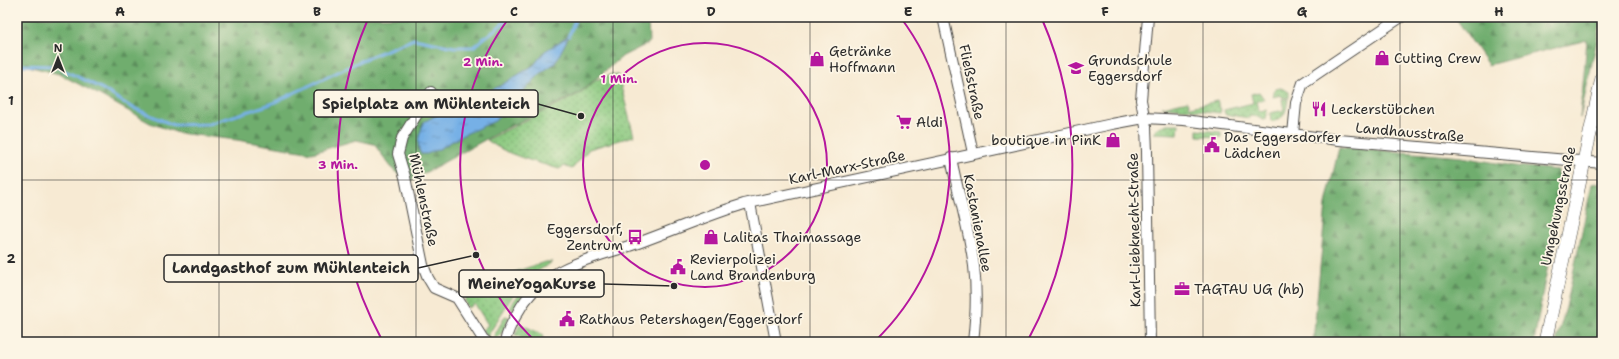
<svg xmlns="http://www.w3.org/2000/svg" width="1619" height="359" viewBox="0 0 1619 359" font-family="'Shantell Sans',sans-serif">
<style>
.grass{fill:url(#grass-dots);stroke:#5b7a56}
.forest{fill:url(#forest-firs);stroke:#4e6c4c;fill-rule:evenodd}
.water{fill:url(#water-ripples);stroke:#506e88}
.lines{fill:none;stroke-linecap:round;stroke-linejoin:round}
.stream{stroke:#76b0e6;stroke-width:3}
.minor-casing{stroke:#4a4844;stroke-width:12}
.major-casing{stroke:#4a4844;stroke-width:14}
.minor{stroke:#fff;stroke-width:10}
.major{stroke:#fff;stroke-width:13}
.grid{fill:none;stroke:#2b2b2b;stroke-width:1;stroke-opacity:0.55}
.ring{fill:none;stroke:#b5179e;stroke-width:2}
.labels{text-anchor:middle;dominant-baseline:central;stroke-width:3.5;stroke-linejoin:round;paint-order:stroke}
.poi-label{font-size:14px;fill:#2b2b2b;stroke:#fcf5e5;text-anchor:start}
.street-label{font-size:14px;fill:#2b2b2b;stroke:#fcf5e5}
.centre{fill:#b5179e;stroke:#fcf5e5;stroke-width:2}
.ring-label{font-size:12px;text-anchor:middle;font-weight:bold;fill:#b5179e;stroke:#fcf5e5;stroke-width:3.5;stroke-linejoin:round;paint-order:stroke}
.leader{fill:none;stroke:#2b2b2b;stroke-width:1.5}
.callout-dot{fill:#2b2b2b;stroke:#fcf5e5;stroke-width:1.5}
.callout{fill:#fcf5e5;stroke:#2b2b2b;stroke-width:1.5}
.callout-label{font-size:15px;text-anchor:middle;font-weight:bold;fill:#2b2b2b}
.neatline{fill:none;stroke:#2b2b2b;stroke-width:1.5}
.grid-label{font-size:13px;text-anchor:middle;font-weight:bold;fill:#2b2b2b}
</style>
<defs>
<pattern id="grass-dots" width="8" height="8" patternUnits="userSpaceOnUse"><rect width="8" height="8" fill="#8bc980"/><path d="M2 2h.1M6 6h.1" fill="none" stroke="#72a369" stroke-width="1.8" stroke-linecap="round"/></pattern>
<pattern id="forest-firs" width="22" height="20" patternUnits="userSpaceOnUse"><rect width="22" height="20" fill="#70ad6e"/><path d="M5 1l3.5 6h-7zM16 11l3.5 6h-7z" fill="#5c8d5b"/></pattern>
<pattern id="water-ripples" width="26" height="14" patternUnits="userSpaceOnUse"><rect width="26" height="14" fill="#76b0e6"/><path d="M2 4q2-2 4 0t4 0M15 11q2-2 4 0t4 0" fill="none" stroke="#618fbb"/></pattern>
</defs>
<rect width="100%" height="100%" fill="#fcf5e5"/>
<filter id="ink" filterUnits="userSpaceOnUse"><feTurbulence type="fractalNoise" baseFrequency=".025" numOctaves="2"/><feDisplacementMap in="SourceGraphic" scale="8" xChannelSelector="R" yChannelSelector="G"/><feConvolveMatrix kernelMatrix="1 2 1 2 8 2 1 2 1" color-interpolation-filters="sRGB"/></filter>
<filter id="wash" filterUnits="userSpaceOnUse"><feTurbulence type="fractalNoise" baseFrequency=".012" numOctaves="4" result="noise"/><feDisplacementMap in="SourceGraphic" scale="16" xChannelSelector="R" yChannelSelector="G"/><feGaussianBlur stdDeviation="0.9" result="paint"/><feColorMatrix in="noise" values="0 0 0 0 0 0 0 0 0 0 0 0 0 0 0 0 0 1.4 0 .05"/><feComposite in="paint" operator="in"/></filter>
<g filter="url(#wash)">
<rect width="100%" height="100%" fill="#f7ead3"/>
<g class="grass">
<path d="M 612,74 L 618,75 L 634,136 L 589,149 L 572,169 L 564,166 L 559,169 C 534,161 508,156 487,140 L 579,94 L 596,80 Z"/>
<polygon points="1281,88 1289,92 1289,98 1282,97 1281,95 1273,97 1275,89"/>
<polygon points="1259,92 1264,99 1257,101 1259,111 1266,110 1267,115 1265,120 1261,119 1261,117 1250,116 1249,118 1225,114 1224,110 1253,103 1251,94"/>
<path d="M 1282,99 L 1288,99 C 1287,109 1284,122 1271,121 L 1270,113 L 1284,110 Z"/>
<polygon points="1188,101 1190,107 1217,101 1221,110 1220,113 1189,109 1162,107"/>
<polygon points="1167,124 1179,124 1178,134 1153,133 1159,127"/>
<polygon points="1197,130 1221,132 1221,137 1197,136"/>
<polygon points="545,262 552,262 533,274 518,287 487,337 482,330 488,325 475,304 468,308 465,302 466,292 475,285"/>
<path d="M 544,274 L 525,293 L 513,309 L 510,309 C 514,296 532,280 544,274 Z"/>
<path d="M 505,316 L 509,317 C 505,325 503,338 493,338 Z"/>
<polygon points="520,324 544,335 541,342 531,342 515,335"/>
</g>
<g class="forest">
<path d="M 17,17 L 648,17 L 649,43 L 623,56 L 579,93 L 501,131 L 410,181 L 394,171 L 374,144 L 356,140 L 312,153 L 237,140 L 178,133 L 150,123 L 94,92 L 59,74 L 24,65 L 17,65 ZM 569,36 L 555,63 L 542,72 L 528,86 L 463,135 L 439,149 L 421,154 L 418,150 L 419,138 L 446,110 L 500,86 L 534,65 L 545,51 Z"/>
<polygon points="1455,17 1602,17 1580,118 1587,40 1488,65"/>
<polygon points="1339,147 1462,157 1514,166 1558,170 1558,173 1564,176 1565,183 1544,285 1534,342 1313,342 1326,204"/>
<polygon points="1602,182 1602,342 1556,342 1566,307 1592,184"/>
</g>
<path class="water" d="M 569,36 L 555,63 L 542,72 L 495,121 L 463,135 L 439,149 L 427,154 L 421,154 C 415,144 420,133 424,122 L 446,110 L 500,86 L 534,65 L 545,51 Z"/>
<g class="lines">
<g class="stream">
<polyline points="569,36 576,17"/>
<polyline points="17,65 55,66 101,88 131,107 173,125 209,124 271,104 367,58 414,39 454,47 473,47 511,17"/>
</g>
</g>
</g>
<g filter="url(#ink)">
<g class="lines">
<defs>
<g id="minor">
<polyline points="943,17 973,153"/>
<polyline points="1148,17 1141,100 1146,127 1147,152 1150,342"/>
<polyline points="431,92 402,138 398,154 405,177 423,265 428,278 434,288 457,298 483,339 487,342"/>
<polyline points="1293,134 1296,103 1303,83 1401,17"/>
<path d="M 951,158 C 958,194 969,229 974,266 C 977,291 976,316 973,342"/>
<polyline points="750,203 776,342"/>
<path d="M 505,342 C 507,331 512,322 518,312 C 544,265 592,259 638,243 C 674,230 708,215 744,204 L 1112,124 L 1144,118 L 1184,120 L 1339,140 L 1602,163"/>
</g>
<polyline id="major" points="1545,342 1602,78"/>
</defs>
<use href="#minor" class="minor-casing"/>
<use href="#major" class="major-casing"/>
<use href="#minor" class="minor"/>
<use href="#major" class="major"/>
</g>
</g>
<path class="grid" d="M 219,17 L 219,342M 416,17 L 416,342M 613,17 L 613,342M 810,17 L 810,342M 1006,17 L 1006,342M 1203,17 L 1203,342M 1400,17 L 1400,342M 17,180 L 1602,180"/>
<g class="ring">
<circle cx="705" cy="165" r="122"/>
<path d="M535 341A245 245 0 0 1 509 18M901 18A245 245 0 0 1 875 341"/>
<path d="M382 340A367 367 0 0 1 368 19M1042 19A367 367 0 0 1 1028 340"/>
</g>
<defs>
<symbol id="shop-bare" viewBox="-9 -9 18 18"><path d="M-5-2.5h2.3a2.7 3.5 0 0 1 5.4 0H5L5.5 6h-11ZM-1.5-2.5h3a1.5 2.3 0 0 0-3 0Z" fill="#b5179e" stroke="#fcf5e5" stroke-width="2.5" paint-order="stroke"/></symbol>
<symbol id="school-bare" viewBox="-9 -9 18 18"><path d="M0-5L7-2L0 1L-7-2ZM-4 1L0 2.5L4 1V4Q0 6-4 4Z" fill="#b5179e" stroke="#fcf5e5" stroke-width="2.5" paint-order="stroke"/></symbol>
<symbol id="restaurant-bare" viewBox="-9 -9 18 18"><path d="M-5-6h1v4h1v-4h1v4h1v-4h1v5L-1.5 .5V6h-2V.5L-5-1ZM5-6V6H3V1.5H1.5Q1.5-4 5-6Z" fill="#b5179e" stroke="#fcf5e5" stroke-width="2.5" paint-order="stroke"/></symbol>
<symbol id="supermarket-bare" viewBox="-9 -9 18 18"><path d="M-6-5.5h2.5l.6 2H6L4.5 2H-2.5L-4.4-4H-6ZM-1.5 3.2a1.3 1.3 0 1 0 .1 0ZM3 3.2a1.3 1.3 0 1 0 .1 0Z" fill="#b5179e" stroke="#fcf5e5" stroke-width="2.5" paint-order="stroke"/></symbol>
<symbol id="civic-bare" viewBox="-9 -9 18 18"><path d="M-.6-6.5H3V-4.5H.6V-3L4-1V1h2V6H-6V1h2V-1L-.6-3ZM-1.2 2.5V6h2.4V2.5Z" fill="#b5179e" stroke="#fcf5e5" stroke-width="2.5" paint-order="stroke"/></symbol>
<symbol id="bus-bare" viewBox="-9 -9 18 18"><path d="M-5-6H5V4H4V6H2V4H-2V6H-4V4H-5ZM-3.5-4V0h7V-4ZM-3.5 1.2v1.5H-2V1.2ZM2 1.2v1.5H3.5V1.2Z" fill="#b5179e" stroke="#fcf5e5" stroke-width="2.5" paint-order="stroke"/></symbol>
<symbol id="office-bare" viewBox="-9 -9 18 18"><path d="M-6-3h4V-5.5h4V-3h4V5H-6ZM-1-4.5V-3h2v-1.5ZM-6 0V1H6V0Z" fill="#b5179e" stroke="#fcf5e5" stroke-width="2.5" paint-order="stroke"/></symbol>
</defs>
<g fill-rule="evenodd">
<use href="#shop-bare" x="1371" y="47" width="22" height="22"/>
<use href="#shop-bare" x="806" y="48" width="22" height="22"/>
<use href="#school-bare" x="1065" y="57" width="22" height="22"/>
<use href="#restaurant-bare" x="1308" y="98" width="22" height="22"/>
<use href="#supermarket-bare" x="893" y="111" width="22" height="22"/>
<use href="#shop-bare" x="1102" y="129" width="22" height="22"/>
<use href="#civic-bare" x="1201" y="134" width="22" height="22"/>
<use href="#bus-bare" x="624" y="226" width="22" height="22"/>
<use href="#shop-bare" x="700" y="226" width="22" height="22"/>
<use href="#civic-bare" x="667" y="256" width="22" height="22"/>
<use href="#office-bare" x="1171" y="278" width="22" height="22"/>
<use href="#civic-bare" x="556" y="308" width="22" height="22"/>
</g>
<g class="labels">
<g class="poi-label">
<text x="829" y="51">Getränke<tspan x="829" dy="16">Hoffmann</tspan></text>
<text x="1394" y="58">Cutting Crew</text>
<text x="1088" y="60">Grundschule<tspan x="1088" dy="16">Eggersdorf</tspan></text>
<text x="1331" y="109">Leckerstübchen</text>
<text x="916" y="122">Aldi</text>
<text x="1224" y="137">Das Eggersdorfer<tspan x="1224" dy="16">Lädchen</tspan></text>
<text x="1101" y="140" text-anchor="end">boutique in PinK</text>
<text x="623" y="229" text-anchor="end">Eggersdorf,<tspan x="623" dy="16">Zentrum</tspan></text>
<text x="723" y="237">Lalitas Thaimassage</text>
<text x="690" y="259">Revierpolizei<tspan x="690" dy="16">Land Brandenburg</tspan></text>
<text x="1194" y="289">TAGTAU UG (hb)</text>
<text x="579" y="319">Rathaus Petershagen/Eggersdorf</text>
</g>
<g class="street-label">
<text transform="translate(972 82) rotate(78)">Fließstraße</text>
<text transform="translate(1410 132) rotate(5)">Landhausstraße</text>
<text transform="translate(847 167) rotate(-12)">Karl-Marx-Straße</text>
<text transform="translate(424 200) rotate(78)">Mühlenstraße</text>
<text transform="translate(1558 206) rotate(-78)">Umgehungsstraße</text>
<text transform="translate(978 223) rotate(79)">Kastanienallee</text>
<text transform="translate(1134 230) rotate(-91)">Karl-Liebknecht-Straße</text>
</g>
</g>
<circle cx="705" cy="165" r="6" class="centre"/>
<g class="ring-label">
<text x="483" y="66">2 Min.</text>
<text x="619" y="83">1 Min.</text>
<text x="338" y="169">3 Min.</text>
</g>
<path class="leader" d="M581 116L538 104M476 255L418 268M674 286L604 284"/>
<g class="callout-dot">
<circle cx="581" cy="116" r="4"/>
<circle cx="476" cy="255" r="4"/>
<circle cx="674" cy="286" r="4"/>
</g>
<g class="callout">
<rect x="314" y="90" width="224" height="27" rx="4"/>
<rect x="164" y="255" width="254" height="27" rx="4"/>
<rect x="459" y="270" width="145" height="27" rx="4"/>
</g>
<g class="callout-label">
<text x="426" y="109">Spielplatz am Mühlenteich</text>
<text x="291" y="273">Landgasthof zum Mühlenteich</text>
<text x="532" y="289">MeineYogaKurse</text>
</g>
<rect width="1619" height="359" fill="none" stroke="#fcf5e5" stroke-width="44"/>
<g transform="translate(58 58)" stroke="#fcf5e5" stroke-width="3" paint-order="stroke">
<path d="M0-3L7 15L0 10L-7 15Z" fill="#2b2b2b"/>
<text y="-6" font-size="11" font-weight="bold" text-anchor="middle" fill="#2b2b2b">N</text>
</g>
<rect x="22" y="22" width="1575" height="315" class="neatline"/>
<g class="grid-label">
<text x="120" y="16">A</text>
<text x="317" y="16">B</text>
<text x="514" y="16">C</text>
<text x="711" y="16">D</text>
<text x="908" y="16">E</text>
<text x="1105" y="16">F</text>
<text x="1302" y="16">G</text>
<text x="1499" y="16">H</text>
<text x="11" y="105">1</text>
<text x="11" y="263">2</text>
</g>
</svg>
